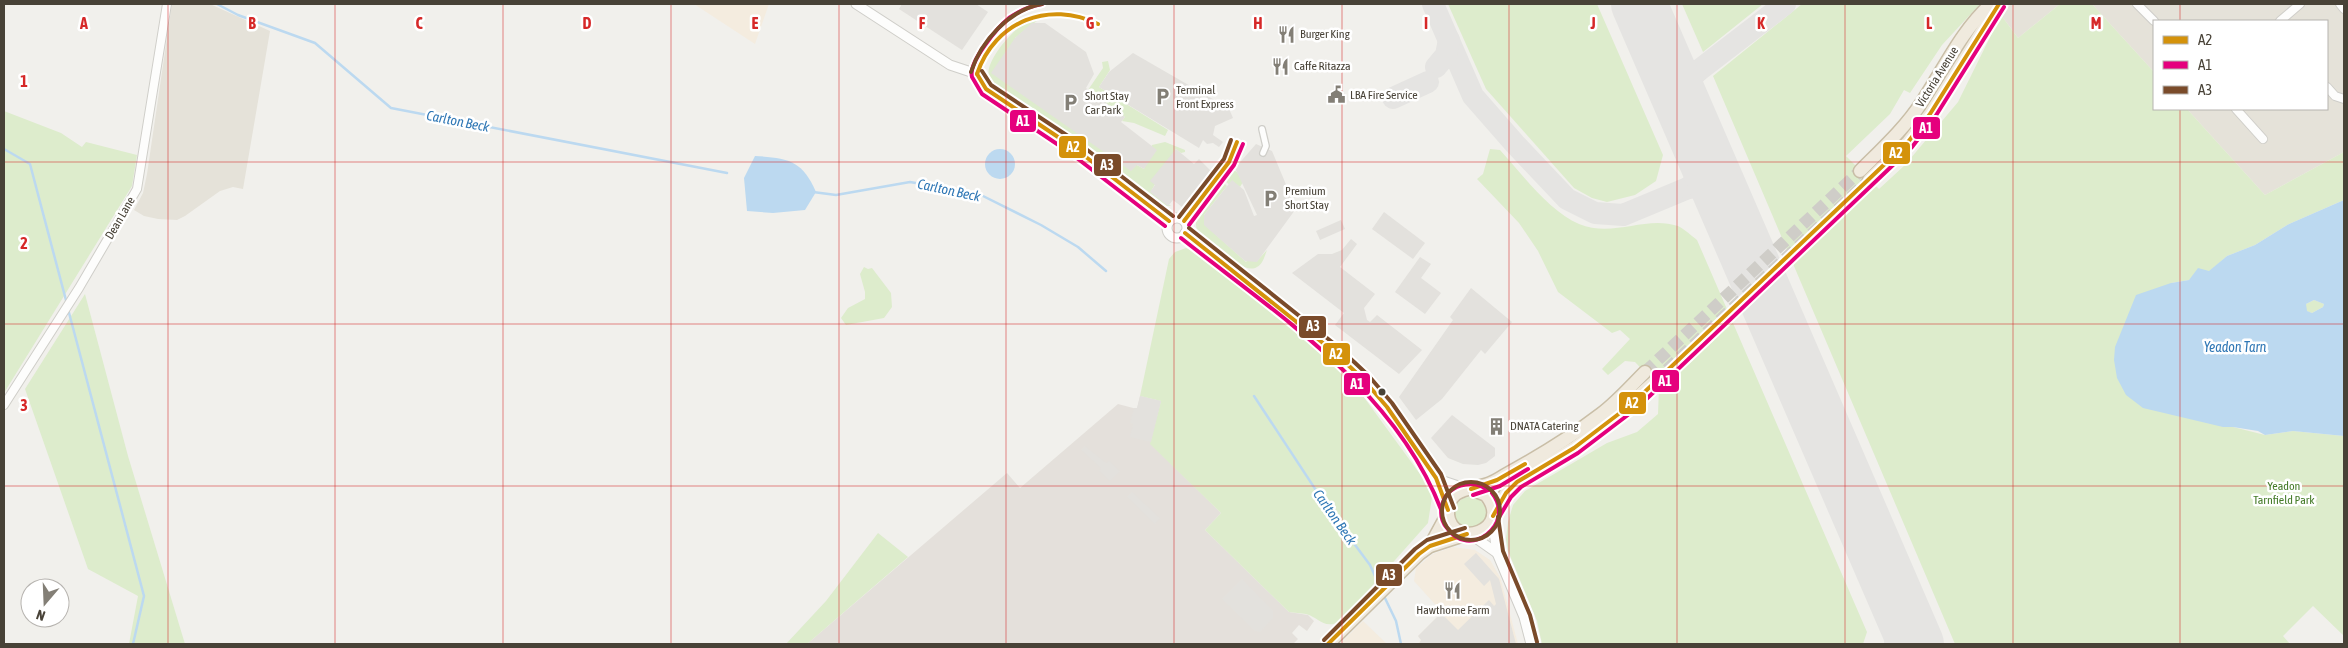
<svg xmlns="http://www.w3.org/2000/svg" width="2348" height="648" viewBox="0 0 2348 648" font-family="'Asap Condensed',sans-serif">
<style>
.residential{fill:#e5e2d9}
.commercial{fill:#f4ecdf}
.industrial{fill:#e4e0db}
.green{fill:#ddeccc}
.parking{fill:#e3e1dd}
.water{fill:#bcd9f0;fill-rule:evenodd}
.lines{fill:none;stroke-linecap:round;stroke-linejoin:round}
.stream{stroke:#bcd9f0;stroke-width:2.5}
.taxiway{stroke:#e5e4e2;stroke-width:22}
.runway{stroke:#e5e4e2;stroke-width:56}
.trunk-tunnel{stroke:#cfcdc8;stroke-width:12;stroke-dasharray:12 6;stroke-linecap:butt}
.pedestrian-casing{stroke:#cfcec9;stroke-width:8}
.minor-casing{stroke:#cfcec9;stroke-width:10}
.tertiary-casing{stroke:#cfcec9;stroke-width:11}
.trunk-casing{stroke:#c9bea7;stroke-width:15}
.pedestrian{stroke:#fdfdfc;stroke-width:5.5}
.minor{stroke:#fdfdfc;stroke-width:8}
.tertiary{stroke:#fdfdfc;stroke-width:9}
.trunk{stroke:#f0eade;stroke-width:12}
.bus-1-casing{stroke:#fff;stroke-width:8}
.bus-2-casing{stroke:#fff;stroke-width:8}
.bus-3-casing{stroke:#fff;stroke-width:8}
.bus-1{stroke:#d4920b;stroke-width:4}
.bus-2{stroke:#e5007d;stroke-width:4}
.bus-3{stroke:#7a4b2a;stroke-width:4}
.grid{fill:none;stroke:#d62828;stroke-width:1;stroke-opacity:0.55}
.bus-dot{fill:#484237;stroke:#fff;stroke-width:2}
.labels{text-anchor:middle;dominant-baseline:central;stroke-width:5;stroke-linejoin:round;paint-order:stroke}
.poi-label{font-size:12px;fill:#484237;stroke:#fff;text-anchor:start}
.street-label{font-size:12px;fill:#484237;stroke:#fff}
.park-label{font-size:12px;fill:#457b29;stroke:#fff}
.water-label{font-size:14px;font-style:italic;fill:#2f77b5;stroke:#fff}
.grid-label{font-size:16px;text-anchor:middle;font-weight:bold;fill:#d62828;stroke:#fff;stroke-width:5;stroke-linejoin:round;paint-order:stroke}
.line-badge{stroke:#fff;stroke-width:2}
.badge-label{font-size:14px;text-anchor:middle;font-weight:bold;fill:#fff}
</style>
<rect width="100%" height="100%" fill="#f1f0ec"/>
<g class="residential">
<polygon points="172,4 210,4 270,31 243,189 233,187 220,191 185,216 177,220 158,219 144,216 134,210 143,193 147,174"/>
<polygon points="2011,4 2060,4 2018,38 2001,15"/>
<polygon points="2092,4 2344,4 2344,152 2265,195 2187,109 2327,109 2327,21 2154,21 2154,72"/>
</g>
<g class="commercial">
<polygon points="694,4 769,4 755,44"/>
<polygon points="1453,547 1475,550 1490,560 1500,577 1518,644 1418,644 1421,640 1418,636 1442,612 1414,581 1416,568 1433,554"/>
<polygon points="1363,621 1387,644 1340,644"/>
</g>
<polygon class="industrial" points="1140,396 1161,401 1151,444 1221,513 1205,530 1289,612 1308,615 1314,621 1307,631 1299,625 1292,633 1298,639 1293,644 807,644 1007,473 1020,488 1118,404 1137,409"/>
<g class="green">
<polygon points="1448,4 1597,4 1663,155 1656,181 1635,195 1607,202 1592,198 1574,188 1486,89"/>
<polygon points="1682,4 1763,4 1703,52"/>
<polygon points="1802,4 1980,4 1942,45 1910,93 1904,90 1890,114 1846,156 1879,189 1905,165 1958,102 2001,15 2018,38 2060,4 2092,4 2154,72 2154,109 2187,109 2265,195 2344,152 2344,200 2289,224 2255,245 2227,256 2209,272 2189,280 2171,283 2223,427 2233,427 2265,435 2293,431 2344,436 2344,636 2313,606 2283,636 2290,644 1955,644 1713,76"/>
<path d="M 1036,14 L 1038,20 L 1015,38 L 1137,165 L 1144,169 L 1152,145 L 1165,142 L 1185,150 L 1185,152 L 1181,153 L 1176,149 L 1151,191 L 1171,206 L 1163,206 L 990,80 C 980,61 1022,21 1036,14 Z"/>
<polygon points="1108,61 1110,70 1099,87 1168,130 1165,136 1134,123 1122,121 1125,117 1088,90 1103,68 1102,62"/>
<polygon points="4,111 61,133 82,147 86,142 137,155 132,186 4,393"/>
<path d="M 1490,149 L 1500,150 C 1521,173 1550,212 1579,224 C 1614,238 1645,215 1678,226 C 1684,229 1691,235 1697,240 L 1867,632 L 1863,644 L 1542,644 L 1537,621 L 1508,551 L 1506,539 L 1508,522 L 1513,505 L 1525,491 L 1607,443 L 1637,432 L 1658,414 L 1659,387 L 1635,362 L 1625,361 L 1608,375 L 1602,369 L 1630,339 L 1620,330 L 1612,333 L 1558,292 L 1538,251 L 1519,223 L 1477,179 L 1483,174 Z"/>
<polygon points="1232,169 1237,172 1243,182 1240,187 1237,185 1233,188 1224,180"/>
<path d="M 1222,181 L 1227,186 L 1204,215 L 1205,225 L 1246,262 L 1250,257 L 1257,261 L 1267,250 C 1265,255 1263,264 1257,267 C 1243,276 1209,242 1198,232 C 1189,214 1212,195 1222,181 Z"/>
<path d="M 1186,248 L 1193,251 L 1326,356 L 1363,396 L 1428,485 L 1432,497 L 1428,523 L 1340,622 C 1322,629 1320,618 1306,614 C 1301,613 1294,613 1289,612 L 1205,530 L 1221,513 L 1150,444 L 1161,401 L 1140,396 L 1169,259 L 1175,252 Z"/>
<polygon points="864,267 868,269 872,268 891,293 892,307 884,318 846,325 841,318 848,308 865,299 865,292 860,274"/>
<polygon points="85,294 128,456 185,644 129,644 138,596 88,569 25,389"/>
<polygon points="2314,300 2324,304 2323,307 2312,313 2306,311 2306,304"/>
<circle cx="1470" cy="513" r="16"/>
<polygon points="878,533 908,557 807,644 786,644 826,601"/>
</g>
<g class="parking">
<polygon points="902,4 976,4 988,12 962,50 899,9"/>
<polygon points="1032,23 1045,23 1086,52 1094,74 1086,88 1125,117 1121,122 1157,150 1144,169 1137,165 1131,171 991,73 1015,38"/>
<polygon points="1133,53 1218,102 1221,106 1227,104 1233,118 1215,126 1213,135 1223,142 1219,147 1213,143 1207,144 1203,140 1199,148 1099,87 1109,72"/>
<polygon points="1256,144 1272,151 1295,206 1295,210 1257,262 1245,261 1204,225 1204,215 1232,180 1244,190 1254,216 1257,215 1235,168"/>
<polygon points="1176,149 1194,164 1199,159 1211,171 1182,207 1173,200 1168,206 1150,192 1155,185 1150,181"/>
<polygon points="1384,212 1425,243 1413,259 1372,229"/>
<polygon points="1341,220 1345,229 1320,240 1316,231"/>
<polygon points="1351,239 1357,244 1340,267 1375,294 1364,308 1367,320 1370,322 1377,315 1422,350 1399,374 1335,325 1344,313 1292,273 1318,254 1332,254 1342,250"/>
<polygon points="1420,257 1431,264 1421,278 1441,293 1425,314 1395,292"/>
<polygon points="1471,288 1512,322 1485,354 1481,350 1442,399 1416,420 1399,397 1453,320 1450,317"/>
<polygon points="1140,396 1161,401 1151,442 1130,437 1133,424 1130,423 1134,408 1137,408"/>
<polygon points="1452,415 1495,448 1495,456 1486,463 1478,465 1463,464 1448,458 1431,438"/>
<polygon points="1085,446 1106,463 1109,461 1120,471 1110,481 1099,471 1101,468 1081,450"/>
<polygon points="1132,492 1160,518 1155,524 1127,497"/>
<polygon points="1476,553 1499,579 1516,644 1419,644 1421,640 1418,636 1441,613 1458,630 1489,600 1494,606 1496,604 1490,580 1484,586 1464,564"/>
<polygon points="1242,579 1273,611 1273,618 1260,632 1255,631 1222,599"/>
</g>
<g class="water">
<circle cx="1000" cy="164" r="15"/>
<path d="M 755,156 C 788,158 802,160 816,192 L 805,210 L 773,213 L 747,211 L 744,178 Z"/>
<path d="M 2344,200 L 2344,436 L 2293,431 L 2265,435 L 2258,431 L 2233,427 L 2223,427 L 2143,408 L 2126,395 L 2117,378 L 2114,360 L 2115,347 L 2136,295 L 2171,283 L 2189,280 L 2198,268 L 2209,271 L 2227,256 L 2255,245 L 2289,224 ZM 2314,300 L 2324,304 L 2323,307 L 2312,313 L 2307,311 L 2306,304 Z"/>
</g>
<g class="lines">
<g class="stream">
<polyline points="217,4 238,15 315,43 391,108 727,173"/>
<polyline points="4,149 30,164 67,304"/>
<polyline points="813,192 836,195 910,182 979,194 1041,225 1078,247 1106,271"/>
<polyline points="68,309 144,596 133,644"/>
<polyline points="1254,396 1329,510 1370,565 1380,587"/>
<polyline points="1383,594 1396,621 1401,644"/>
</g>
<g class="taxiway">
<polyline points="1433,4 1473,96 1515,144 1567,199 1595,213 1623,215 1688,188"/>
<path d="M 1655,43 C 1668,62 1672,74 1698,71 C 1680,88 1683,96 1688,119"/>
<polyline points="1436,67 1446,55 1449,40"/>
<polyline points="1698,71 1785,4"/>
<polyline points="1393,98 1428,82"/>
<path d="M 1703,153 C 1706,169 1701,178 1688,188 C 1706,185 1717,191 1726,206"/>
<polyline points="1888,580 1897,620 1895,644"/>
</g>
<polyline class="runway" points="1639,4 1916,644"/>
<g class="trunk-tunnel">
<polyline points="1645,372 1860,171"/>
<polyline points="1654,382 1869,180"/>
</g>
<defs>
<polyline id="pedestrian" points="1262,129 1266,146 1263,153"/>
<g id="minor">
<polyline points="2137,4 2154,21"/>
<polyline points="2340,4 2344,9"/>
<polyline points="2280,21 2300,4"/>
<polyline points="2327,87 2335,96 2344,99"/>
<polyline points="2236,109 2263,139"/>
<polyline points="4,405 79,288 137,189 167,4"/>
<polyline points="1436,478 1466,488"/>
</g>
<g id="tertiary">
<polyline points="856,4 950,65 977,74 986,89 1073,147 1169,221"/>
<circle cx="1177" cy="228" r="10"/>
<polyline points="1185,233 1333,351 1363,379 1387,407 1436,478 1448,510"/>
<polyline points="1492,518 1497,553 1524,617 1531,644"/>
<polyline points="1470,534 1497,553"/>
</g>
<g id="trunk">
<path d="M 1860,171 C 1882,149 1905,128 1922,102 C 1944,69 1961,31 1991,4"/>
<polyline points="1869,180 1908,142 1930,114 1999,4"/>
<path d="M 1471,489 L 1486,495 C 1514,530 1453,551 1448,515 C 1447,507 1450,499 1456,494 C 1464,488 1475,488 1485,485 C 1492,483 1499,479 1505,475 C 1538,457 1571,437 1601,414 C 1617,402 1631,386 1645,372"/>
<polyline points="1493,516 1506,493 1517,482 1574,448 1609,422 1654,382"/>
<polyline points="1430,546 1448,513"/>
<polyline points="1328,644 1419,554 1430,546 1467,534"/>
</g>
</defs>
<use href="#pedestrian" class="pedestrian-casing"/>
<use href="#minor" class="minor-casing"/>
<use href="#tertiary" class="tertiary-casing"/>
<use href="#trunk" class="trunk-casing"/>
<use href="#pedestrian" class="pedestrian"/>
<use href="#minor" class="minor"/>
<use href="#tertiary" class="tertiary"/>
<use href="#trunk" class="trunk"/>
<defs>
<g id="bus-1">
<polyline points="977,74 986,89 1073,147 1169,221"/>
<path d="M 977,74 C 995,21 1049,0 1098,24"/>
<polyline points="1184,221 1229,162 1237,142"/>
<polyline points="1185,233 1333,351 1363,379 1387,407 1436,478 1448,510"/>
<polyline points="1471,489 1497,480 1525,464"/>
<polyline points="1493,516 1506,493 1517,482 1574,448 1633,403 1908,142 1930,114 1999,4"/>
<polyline points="1328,644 1419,554 1430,546 1467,534"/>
</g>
<g id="bus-2">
<path d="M 1042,4 C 1030,6 1019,11 1009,18 C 998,27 968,62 972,77 L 982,94 L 1069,152 L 1165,226"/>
<polyline points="1189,225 1234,165 1243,144"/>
<path d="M 1181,238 C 1279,316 1396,390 1442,512"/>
<path d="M 1488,490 C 1472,478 1446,485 1442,506 C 1440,514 1442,522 1447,528 C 1468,560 1517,525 1492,493"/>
<polyline points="1473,495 1500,486 1528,469"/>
<polyline points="1498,519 1511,497 1521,487 1578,453 1637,408 1912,147 1935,117 2004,7"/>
</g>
<g id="bus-3">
<polyline points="982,71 991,85 1077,142 1173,216"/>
<path d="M 971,72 C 981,41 1009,10 1042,4"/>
<polyline points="1179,217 1224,159 1231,140"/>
<polyline points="1189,228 1337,346 1368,375 1392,403 1441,474 1454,508"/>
<circle cx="1471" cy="511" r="29"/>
<polyline points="1498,517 1503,551 1530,615 1537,642"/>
<polyline points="1324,640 1415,549 1427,540 1465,528"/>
</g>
</defs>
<use href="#bus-1" class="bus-1-casing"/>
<use href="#bus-2" class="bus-2-casing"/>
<use href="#bus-3" class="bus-3-casing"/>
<use href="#bus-1" class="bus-1"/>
<use href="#bus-2" class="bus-2"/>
<use href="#bus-3" class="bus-3"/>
</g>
<path class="grid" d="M 168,4 L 168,644M 335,4 L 335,644M 503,4 L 503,644M 671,4 L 671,644M 839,4 L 839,644M 1006,4 L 1006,644M 1174,4 L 1174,644M 1342,4 L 1342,644M 1509,4 L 1509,644M 1677,4 L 1677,644M 1845,4 L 1845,644M 2013,4 L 2013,644M 2180,4 L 2180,21M 2180,109 L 2180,644M 4,162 L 2344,162M 4,324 L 2344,324M 4,486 L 2344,486"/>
<defs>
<symbol id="restaurant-bare" viewBox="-9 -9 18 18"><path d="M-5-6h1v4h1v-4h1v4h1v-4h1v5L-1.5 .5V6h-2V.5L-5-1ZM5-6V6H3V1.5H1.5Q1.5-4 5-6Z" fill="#837f76" stroke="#fff" stroke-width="2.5" paint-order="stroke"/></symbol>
<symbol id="civic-bare" viewBox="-9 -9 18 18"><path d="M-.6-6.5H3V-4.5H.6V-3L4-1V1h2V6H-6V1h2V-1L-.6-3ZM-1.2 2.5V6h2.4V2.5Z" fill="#837f76" stroke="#fff" stroke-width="2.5" paint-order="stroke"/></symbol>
<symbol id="parking-bare" viewBox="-9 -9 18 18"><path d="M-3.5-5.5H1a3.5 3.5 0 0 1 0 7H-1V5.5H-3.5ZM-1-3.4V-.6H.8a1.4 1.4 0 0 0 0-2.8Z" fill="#837f76" stroke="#fff" stroke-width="2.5" paint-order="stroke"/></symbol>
<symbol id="building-bare" viewBox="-9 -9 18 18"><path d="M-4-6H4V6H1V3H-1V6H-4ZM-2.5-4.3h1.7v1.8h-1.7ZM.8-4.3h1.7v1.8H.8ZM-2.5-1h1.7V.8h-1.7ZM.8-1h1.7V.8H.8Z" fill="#837f76" stroke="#fff" stroke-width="2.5" paint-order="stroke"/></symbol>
</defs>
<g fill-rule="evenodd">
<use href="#restaurant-bare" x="1274" y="22" width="25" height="25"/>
<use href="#restaurant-bare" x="1268" y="54" width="25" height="25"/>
<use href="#civic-bare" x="1324" y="82" width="25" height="25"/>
<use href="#parking-bare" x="1150" y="84" width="25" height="25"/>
<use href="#parking-bare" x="1058" y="90" width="25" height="25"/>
<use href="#parking-bare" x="1258" y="186" width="25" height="25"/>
<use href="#building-bare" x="1484" y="414" width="25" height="25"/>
<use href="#restaurant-bare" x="1440" y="578" width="25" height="25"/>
</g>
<circle class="bus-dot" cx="1382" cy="392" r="4.5"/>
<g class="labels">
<g class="poi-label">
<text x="1300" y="34">Burger King</text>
<text x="1294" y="66">Caffe Ritazza</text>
<text x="1176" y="90">Terminal<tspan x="1176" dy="14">Front Express</tspan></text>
<text x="1350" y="95">LBA Fire Service</text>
<text x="1085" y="96">Short Stay<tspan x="1085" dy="14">Car Park</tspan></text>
<text x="1285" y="191">Premium<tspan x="1285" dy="14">Short Stay</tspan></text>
<text x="1510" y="426">DNATA Catering</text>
<text x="1453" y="610" text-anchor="middle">Hawthorne Farm</text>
</g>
<g class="street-label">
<text transform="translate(1937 77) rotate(-58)">Victoria Avenue</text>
<text transform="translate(120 218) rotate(-60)">Dean Lane</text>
</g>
<g class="park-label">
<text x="2284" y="486">Yeadon<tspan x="2284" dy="14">Tarnfield Park</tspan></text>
</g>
<g class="water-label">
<text transform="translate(458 121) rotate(11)">Carlton Beck</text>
<text transform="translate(949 190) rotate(12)">Carlton Beck</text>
<text x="2235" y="347">Yeadon Tarn</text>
<text transform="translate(1335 517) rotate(55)">Carlton Beck</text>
</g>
</g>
<g class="grid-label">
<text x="84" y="29">A</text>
<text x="252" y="29">B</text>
<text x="419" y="29">C</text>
<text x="587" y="29">D</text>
<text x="755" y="29">E</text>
<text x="922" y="29">F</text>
<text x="1090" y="29">G</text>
<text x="1258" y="29">H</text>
<text x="1426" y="29">I</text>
<text x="1593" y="29">J</text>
<text x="1761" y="29">K</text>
<text x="1929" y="29">L</text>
<text x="2096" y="29">M</text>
<text x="24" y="87">1</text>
<text x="24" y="249">2</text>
<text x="24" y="411">3</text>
</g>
<g class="line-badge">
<rect x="1009" y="109" width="28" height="24" rx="5" fill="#e5007d"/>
<rect x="1912" y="116" width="29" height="24" rx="5" fill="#e5007d"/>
<rect x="1058" y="135" width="29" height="24" rx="5" fill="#d4920b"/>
<rect x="1882" y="141" width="29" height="24" rx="5" fill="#d4920b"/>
<rect x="1093" y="153" width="29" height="24" rx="5" fill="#7a4b2a"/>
<rect x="1298" y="315" width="29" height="24" rx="5" fill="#7a4b2a"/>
<rect x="1322" y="342" width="29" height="24" rx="5" fill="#d4920b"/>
<rect x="1651" y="369" width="29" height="24" rx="5" fill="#e5007d"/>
<rect x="1343" y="372" width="28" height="24" rx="5" fill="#e5007d"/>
<rect x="1618" y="391" width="29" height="24" rx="5" fill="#d4920b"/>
<rect x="1375" y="563" width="28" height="24" rx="5" fill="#7a4b2a"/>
</g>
<g class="badge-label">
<text x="1023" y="126">A1</text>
<text x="1926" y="133">A1</text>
<text x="1073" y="152">A2</text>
<text x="1896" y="158">A2</text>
<text x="1107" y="170">A3</text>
<text x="1313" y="331">A3</text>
<text x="1336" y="359">A2</text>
<text x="1665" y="386">A1</text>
<text x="1357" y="389">A1</text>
<text x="1632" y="408">A2</text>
<text x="1389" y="580">A3</text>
</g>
<rect width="2348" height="648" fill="none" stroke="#484237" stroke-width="10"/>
<rect x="2153" y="20" width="175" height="90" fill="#ffffff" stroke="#b6b3af"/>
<rect x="2163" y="36" width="25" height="8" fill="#d4920b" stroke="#b6b3af"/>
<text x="2198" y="45" font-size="15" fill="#484237">A2</text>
<rect x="2163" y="61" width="25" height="8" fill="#e5007d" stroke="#b6b3af"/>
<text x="2198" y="70" font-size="15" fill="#484237">A1</text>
<rect x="2163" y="86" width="25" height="8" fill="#7a4b2a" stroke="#b6b3af"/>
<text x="2198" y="95" font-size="15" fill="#484237">A3</text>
<g transform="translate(45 603) rotate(199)"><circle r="24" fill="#ffffff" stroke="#b6b3af"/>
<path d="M0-4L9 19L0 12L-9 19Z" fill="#837f76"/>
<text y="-8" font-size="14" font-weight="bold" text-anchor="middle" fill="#484237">N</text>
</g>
</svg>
